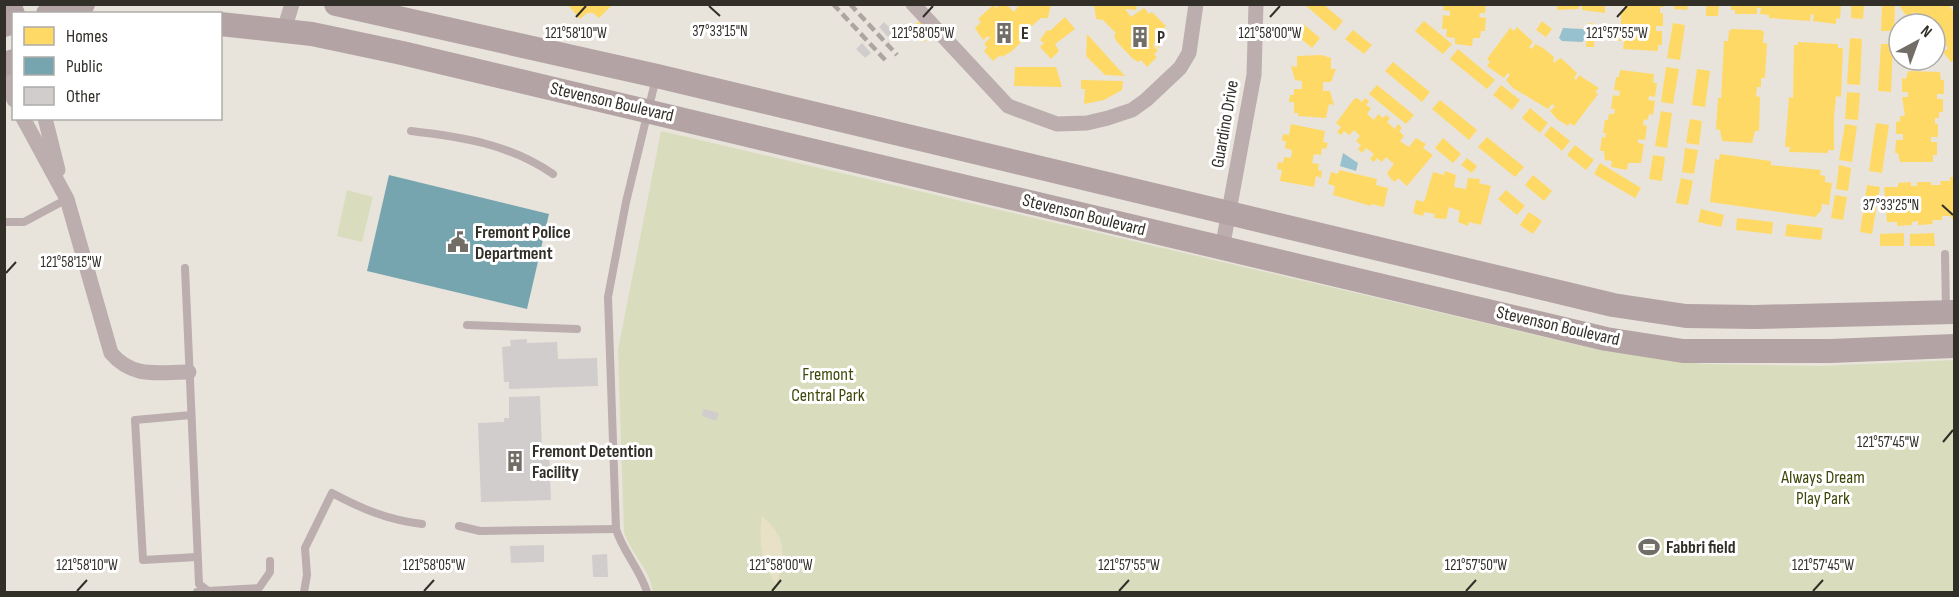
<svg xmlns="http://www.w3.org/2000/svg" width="1959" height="597" viewBox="0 0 1959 597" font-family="'Sofia Sans Condensed',sans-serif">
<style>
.green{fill:#d9ddbd}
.sand{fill:#e8e1c8}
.water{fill:#97c1ce}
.homes{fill:#ffd966}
.public{fill:#76a5af}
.building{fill:#d1cdcc}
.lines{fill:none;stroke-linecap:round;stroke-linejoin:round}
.lane{stroke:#bcadae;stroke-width:8}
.street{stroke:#bcadae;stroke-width:15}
.secondary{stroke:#b2a1a3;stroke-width:22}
.primary{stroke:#b4a3a4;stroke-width:24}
.rail{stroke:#aea5a3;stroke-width:4.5;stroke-dasharray:9 4.5;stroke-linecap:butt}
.ticks{fill:none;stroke:#322f29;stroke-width:2}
.labels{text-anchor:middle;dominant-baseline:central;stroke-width:6;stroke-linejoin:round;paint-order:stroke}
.poi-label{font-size:18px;font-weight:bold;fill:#322f29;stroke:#fff;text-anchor:start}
.street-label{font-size:18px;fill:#322f29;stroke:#fff}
.park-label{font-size:18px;fill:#3f470a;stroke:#fff}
.ticks-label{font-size:15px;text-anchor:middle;fill:#322f29;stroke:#fff;stroke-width:6;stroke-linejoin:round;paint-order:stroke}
</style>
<rect width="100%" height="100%" fill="#e8e4db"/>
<g class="green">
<path d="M 661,131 L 1604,351 L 1703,364 L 1821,366 L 1954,360 L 1954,592 L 653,592 C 650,569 631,554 624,532 L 618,350 Z"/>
<polygon points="347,190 373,197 362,242 337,236"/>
</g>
<path class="sand" d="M 762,516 C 788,539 785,554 776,585 C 762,564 758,541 762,516 Z"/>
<g class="water">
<polygon points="1563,28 1583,29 1586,32 1585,39 1582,42 1562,41 1559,38"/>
<polygon points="1343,153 1358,163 1356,171 1340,166"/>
</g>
<g class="homes">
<polygon points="567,4 613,4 599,18 593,13 587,13 580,19"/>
<polygon points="1000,4 1009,7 1014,12 1020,4 1051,4 1048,18 1041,18 1027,30 1029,32 1026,37 1012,51 1002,57 1000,55 993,61 984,51 987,47 984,44 990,38 988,36 983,40 975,28 981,22 978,19 993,5 996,8"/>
<polygon points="1094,4 1137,4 1136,10 1125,9 1131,17 1144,8 1149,14 1152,12 1166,26 1163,29 1168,35 1158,48 1154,43 1153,45 1158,51 1154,54 1157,57 1147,67 1141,60 1138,62 1132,58 1117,42 1114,36 1116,33 1103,20 1096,19"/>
<polygon points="1304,4 1323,4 1343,21 1335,31"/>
<polygon points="1444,4 1486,4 1485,13 1480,13 1479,17 1486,18 1485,31 1481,31 1480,38 1473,38 1472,46 1455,44 1455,38 1446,37 1447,29 1442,29 1443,15 1450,16 1450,11 1443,10"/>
<polygon points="1557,4 1579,4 1579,9 1557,10"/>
<polygon points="1582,4 1610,4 1605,6 1605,13 1582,10"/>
<polygon points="1664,4 1664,7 1660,7 1660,13 1663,13 1663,26 1656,26 1656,31 1662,31 1662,45 1658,45 1658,51 1623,49 1624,41 1619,41 1619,30 1627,30 1627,24 1621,24 1621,10 1624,10 1624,5"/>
<polygon points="1675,4 1688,4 1687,10 1674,9"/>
<polygon points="1706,4 1719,4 1718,16 1706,16"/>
<polygon points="1731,4 1841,4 1840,19 1836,18 1836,24 1813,21 1814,15 1811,14 1810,21 1769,18 1769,15 1760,14 1761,8 1757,8 1757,14 1735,14 1735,10 1731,10"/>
<polygon points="1882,4 1895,4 1894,31 1881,31"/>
<polygon points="1903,4 1953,4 1950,7 1954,12 1954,60 1951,62 1943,52 1948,48 1945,44 1939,48 1935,43 1935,24 1916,24 1913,20 1918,18 1914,12 1908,18 1900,7"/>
<polygon points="1851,5 1864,5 1863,19 1851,18"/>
<polygon points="1065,17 1075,29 1055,44 1059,51 1051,59 1040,47 1044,43 1040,40 1047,30 1050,31"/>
<polygon points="921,20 933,34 924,42 912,27"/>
<polygon points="1424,21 1452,44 1443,54 1415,31"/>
<polygon points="1542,21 1552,29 1546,37 1536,30"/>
<polygon points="1302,23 1320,38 1312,48 1294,33"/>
<polygon points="1588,23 1596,24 1594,47 1586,47"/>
<polygon points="1673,23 1685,25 1680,60 1667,58"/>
<polygon points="1517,27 1533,42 1529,47 1532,49 1535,44 1543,48 1554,57 1553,63 1561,58 1577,73 1574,78 1576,80 1579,75 1599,88 1595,92 1598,94 1574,126 1570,123 1568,126 1557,119 1550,111 1555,106 1552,104 1548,109 1513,88 1506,80 1510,75 1508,73 1504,78 1487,66 1490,62 1487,59 1510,28 1514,31"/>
<polygon points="1732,29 1761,30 1764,32 1763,43 1767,43 1765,78 1761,78 1761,87 1757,87 1756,96 1760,97 1759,131 1755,131 1752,143 1722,141 1720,130 1716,129 1718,98 1721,98 1724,41 1728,41 1729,31"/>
<polygon points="1353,30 1372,45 1364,54 1345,39"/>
<polygon points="1087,34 1125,76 1105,75 1086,56"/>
<polygon points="1850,38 1862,39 1860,85 1847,84"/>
<polygon points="1798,42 1838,44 1838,48 1843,48 1841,97 1836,96 1834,117 1834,150 1828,150 1828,153 1789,152 1790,147 1785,147 1789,97 1793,98 1794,45 1798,45"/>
<polygon points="1881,44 1893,44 1891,92 1878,91"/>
<polygon points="1458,49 1495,80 1487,89 1450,59"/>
<polygon points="1322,55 1331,58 1331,69 1336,69 1331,82 1323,82 1323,91 1330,91 1334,105 1329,104 1326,118 1298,116 1298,113 1294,113 1294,102 1289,102 1290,95 1294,95 1294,89 1302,89 1302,81 1295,80 1291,66 1297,67 1297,56"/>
<polygon points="1393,62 1430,92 1422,102 1385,71"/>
<polygon points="1015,67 1056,67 1062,87 1014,86"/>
<polygon points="1666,67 1679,69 1673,104 1661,102"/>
<polygon points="1697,69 1710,71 1705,107 1692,105"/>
<polygon points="1620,70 1654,74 1653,83 1657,83 1655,97 1649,96 1648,100 1655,101 1653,115 1649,114 1648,120 1644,119 1643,125 1647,126 1645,140 1638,139 1638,143 1644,144 1641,163 1628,163 1627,170 1611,167 1612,161 1605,160 1604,151 1600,151 1602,137 1605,138 1606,133 1603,133 1605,120 1608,120 1609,114 1614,114 1615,109 1611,109 1613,95 1619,96 1620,91 1614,90 1616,77 1619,77"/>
<polygon points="1908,71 1940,72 1941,80 1944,80 1944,94 1937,94 1937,99 1943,99 1943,112 1939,112 1939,118 1935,118 1935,124 1938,124 1938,137 1931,137 1931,142 1937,142 1937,155 1933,155 1933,162 1900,162 1898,153 1895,153 1896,140 1903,140 1903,134 1896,134 1896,122 1900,121 1900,116 1905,116 1902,97 1908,97 1908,92 1902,92 1902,78 1906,79"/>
<polygon points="1081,80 1123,81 1122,90 1104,100 1084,104 1085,89 1081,89"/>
<polygon points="1377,85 1414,115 1406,124 1369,94"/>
<polygon points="1501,85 1520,100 1512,110 1493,95"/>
<polygon points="1847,92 1860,93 1858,120 1845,119"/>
<polygon points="1357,98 1362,102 1365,98 1369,101 1366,105 1371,108 1367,114 1374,120 1378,114 1383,118 1386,115 1390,118 1387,122 1395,129 1398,124 1402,128 1399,131 1404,136 1400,141 1409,147 1416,138 1426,144 1423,148 1433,155 1407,186 1398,178 1395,182 1391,179 1387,173 1394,164 1386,157 1382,162 1377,158 1374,162 1370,159 1374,154 1366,148 1362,153 1358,149 1361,145 1356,141 1360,136 1354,130 1349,135 1344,131 1341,135 1337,132 1341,127 1336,123 1354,99"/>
<polygon points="1440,100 1477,130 1469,140 1432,109"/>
<polygon points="1530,108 1548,123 1540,133 1522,118"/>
<polygon points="1661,111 1672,113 1667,148 1655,146"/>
<polygon points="1690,119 1702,121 1699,145 1686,143"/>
<polygon points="1876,123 1889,125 1882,173 1869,171"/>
<polygon points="1291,124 1325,131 1323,142 1328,143 1326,149 1322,148 1321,155 1314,154 1312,163 1319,164 1318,170 1322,171 1321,178 1316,176 1314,187 1280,181 1282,170 1277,169 1278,162 1283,163 1284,157 1291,158 1292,150 1285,148 1286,141 1282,141 1283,134 1289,135"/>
<polygon points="1845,124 1857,126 1852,162 1839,160"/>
<polygon points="1551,126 1570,141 1562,151 1544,135"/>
<polygon points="1487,137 1524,167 1515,177 1478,147"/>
<polygon points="1443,138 1461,154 1453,163 1435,148"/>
<polygon points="1575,145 1594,160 1586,170 1567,155"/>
<polygon points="1685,148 1698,150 1694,174 1682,172"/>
<polygon points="1720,154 1771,161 1771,165 1821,170 1820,175 1825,176 1825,182 1832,183 1829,205 1822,204 1821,211 1815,217 1710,202 1715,159 1719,160"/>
<polygon points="1653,155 1665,157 1662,181 1649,179"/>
<polygon points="1467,158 1477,166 1472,173 1461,165"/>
<polygon points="1600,163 1641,188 1635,198 1594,174"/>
<polygon points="1839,165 1851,168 1848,191 1836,189"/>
<polygon points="1339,170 1377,179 1376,185 1388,188 1384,207 1371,204 1371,206 1333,195 1335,186 1328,184 1331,172 1338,174"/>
<polygon points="1445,171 1456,175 1454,187 1466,189 1468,178 1480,179 1479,183 1491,186 1481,225 1469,222 1468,226 1458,222 1460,211 1449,207 1446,219 1434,218 1435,214 1424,212 1423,216 1413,213 1416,200 1424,202 1433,172 1444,175"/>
<polygon points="1533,175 1552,191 1544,201 1525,185"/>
<polygon points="1950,177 1954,177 1954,219 1952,219 1951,216 1942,216 1942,220 1932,220 1933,224 1918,225 1918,221 1912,222 1912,225 1897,226 1897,222 1887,222 1884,187 1898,187 1898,183 1911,182 1911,186 1917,186 1917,182 1931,182 1931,185 1941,185 1940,181 1950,181"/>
<polygon points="1681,178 1693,181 1688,205 1676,203"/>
<polygon points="1867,185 1880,187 1872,234 1860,232"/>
<polygon points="1506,190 1525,206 1517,215 1498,199"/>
<polygon points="1835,195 1847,197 1843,220 1831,218"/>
<polygon points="1701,209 1724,215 1721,227 1698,222"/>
<polygon points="1529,212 1542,221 1533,234 1520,225"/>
<polygon points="1737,218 1773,222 1772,234 1736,230"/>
<polygon points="1787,224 1823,228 1821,240 1785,236"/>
<polygon points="1904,233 1904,246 1880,246 1880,234"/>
<polygon points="1934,233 1935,246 1910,246 1910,234"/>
</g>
<polygon class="public" points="389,175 549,214 527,309 367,271"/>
<g class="building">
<polygon points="884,22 893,31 888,37 879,27"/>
<polygon points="862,43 871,53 865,58 856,49"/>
<polygon points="527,339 527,343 557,342 558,359 597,358 598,386 509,389 509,382 504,382 502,347 511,346 510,340"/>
<polygon points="540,396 542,448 549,448 551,500 481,502 478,423 504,422 504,418 509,418 509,397"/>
<polygon points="703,409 719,413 716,421 702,416"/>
<polygon points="544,545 544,562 511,563 510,546"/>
<polygon points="607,554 608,577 593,577 592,555"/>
</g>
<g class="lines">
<g class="lane">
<path d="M 411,131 C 463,137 509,144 553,174"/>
<polyline points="4,222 24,222 67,199"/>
<polyline points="1945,254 1946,310"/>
<polyline points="185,268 199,584 208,591 259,588 270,572 270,561"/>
<polyline points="467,325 577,329"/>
<polyline points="191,415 135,420 143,560 197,557"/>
<polyline points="459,526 480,531 616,529"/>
<polyline points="197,592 200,592"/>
<path d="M 304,592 L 307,575 L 305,548 L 332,493 C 362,509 388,520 422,524"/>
<path d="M 647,592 C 640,569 623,552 616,529 L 608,297 L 626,202 L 656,78"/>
</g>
<g class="street">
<polyline points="913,4 1008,106 1057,124 1087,123 1108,118 1132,110 1146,100 1180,68 1189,53 1196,4"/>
<polyline points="284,30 292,4"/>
<polyline points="4,73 14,100"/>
<path d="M 23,118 L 67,199 L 111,353 C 133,379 158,372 189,372"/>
<polyline points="45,118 58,170"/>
<polyline points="1222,249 1254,75 1256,4"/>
</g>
<polyline class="secondary" points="10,4 14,14"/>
<g class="primary">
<polyline points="336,4 657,76 1613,305 1686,316 1755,317 1954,312"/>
<polyline points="48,14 83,4"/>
<polyline points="220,24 312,34 402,53 1606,339 1683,351 1830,351 1954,346"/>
<polyline points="4,25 14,22"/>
<polyline points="4,64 14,61"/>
</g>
<g class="rail">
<polyline points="833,4 888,63"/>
<polyline points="850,4 897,55"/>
</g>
</g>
<path class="ticks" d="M 709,6 L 720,16M 576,17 L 586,6M 923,17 L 933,6M 1270,17 L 1280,6M 1617,17 L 1627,6M 1942,205 L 1953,215M 6,273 L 16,262M 1943,442 L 1953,430M 77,591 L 87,580M 424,591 L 434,580M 772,591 L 781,580M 1119,591 L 1129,580M 1466,591 L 1476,580M 1813,591 L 1823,580"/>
<defs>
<symbol id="building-bare" viewBox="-9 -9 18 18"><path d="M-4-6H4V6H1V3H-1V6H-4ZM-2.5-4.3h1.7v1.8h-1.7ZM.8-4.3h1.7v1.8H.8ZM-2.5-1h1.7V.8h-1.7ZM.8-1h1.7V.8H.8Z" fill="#726e67" stroke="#fff" stroke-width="2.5" paint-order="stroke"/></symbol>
<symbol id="civic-bare" viewBox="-9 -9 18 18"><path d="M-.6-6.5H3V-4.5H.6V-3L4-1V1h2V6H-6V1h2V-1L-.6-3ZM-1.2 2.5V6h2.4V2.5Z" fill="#726e67" stroke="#fff" stroke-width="2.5" paint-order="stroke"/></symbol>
<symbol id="stadium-bare" viewBox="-9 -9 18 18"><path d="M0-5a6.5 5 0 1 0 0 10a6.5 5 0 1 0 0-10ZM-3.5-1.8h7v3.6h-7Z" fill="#726e67" stroke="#fff" stroke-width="2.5" paint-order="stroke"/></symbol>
</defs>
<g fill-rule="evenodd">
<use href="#building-bare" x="989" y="18" width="30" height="30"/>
<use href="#building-bare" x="1125" y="22" width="30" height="30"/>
<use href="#civic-bare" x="443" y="227" width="30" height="30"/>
<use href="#building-bare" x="500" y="446" width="30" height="30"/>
<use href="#stadium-bare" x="1634" y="532" width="30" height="30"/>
</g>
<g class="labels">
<g class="poi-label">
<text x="1021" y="33">E</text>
<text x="1157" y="37">P</text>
<text x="475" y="232">Fremont Police<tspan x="475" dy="21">Department</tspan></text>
<text x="532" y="451">Fremont Detention<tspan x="532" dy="21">Facility</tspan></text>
<text x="1666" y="547">Fabbri field</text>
</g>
<g class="street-label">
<text transform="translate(612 102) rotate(13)">Stevenson Boulevard</text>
<text transform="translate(1225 124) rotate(-80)">Guardino Drive</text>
<text transform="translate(1084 215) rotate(14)">Stevenson Boulevard</text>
<text transform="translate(1558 326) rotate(13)">Stevenson Boulevard</text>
</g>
<g class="park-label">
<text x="828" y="374">Fremont<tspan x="828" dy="21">Central Park</tspan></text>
<text x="1823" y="477">Always Dream<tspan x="1823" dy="21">Play Park</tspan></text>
</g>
</g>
<g class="ticks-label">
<text x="720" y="36">37°33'15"N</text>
<text x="1617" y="38">121°57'55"W</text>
<text x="576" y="38">121°58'10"W</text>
<text x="923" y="38">121°58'05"W</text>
<text x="1270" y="38">121°58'00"W</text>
<text x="1891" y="210">37°33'25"N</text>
<text x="71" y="267">121°58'15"W</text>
<text x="1888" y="447">121°57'45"W</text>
<text x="87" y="570">121°58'10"W</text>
<text x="434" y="570">121°58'05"W</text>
<text x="781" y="570">121°58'00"W</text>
<text x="1129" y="570">121°57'55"W</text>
<text x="1476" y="570">121°57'50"W</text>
<text x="1823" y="570">121°57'45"W</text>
</g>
<rect width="1959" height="597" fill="none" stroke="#322f29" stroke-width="12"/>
<rect x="12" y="12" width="210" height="108" fill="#ffffff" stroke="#adaca9" stroke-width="1.5"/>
<rect x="24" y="27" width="30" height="18" fill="#ffd966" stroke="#adaca9" stroke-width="1.5"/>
<text x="66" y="42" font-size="18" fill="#322f29">Homes</text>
<rect x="24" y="57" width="30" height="18" fill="#76a5af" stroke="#adaca9" stroke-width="1.5"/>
<text x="66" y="72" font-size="18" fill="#322f29">Public</text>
<rect x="24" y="87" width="30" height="18" fill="#d1cdcc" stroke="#adaca9" stroke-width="1.5"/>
<text x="66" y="102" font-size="18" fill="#322f29">Other</text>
<g transform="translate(1917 42) rotate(41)"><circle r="28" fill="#ffffff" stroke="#adaca9" stroke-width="1.5"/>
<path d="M0-4.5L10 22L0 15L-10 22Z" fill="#726e67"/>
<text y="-9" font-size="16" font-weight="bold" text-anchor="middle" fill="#322f29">N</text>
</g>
</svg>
